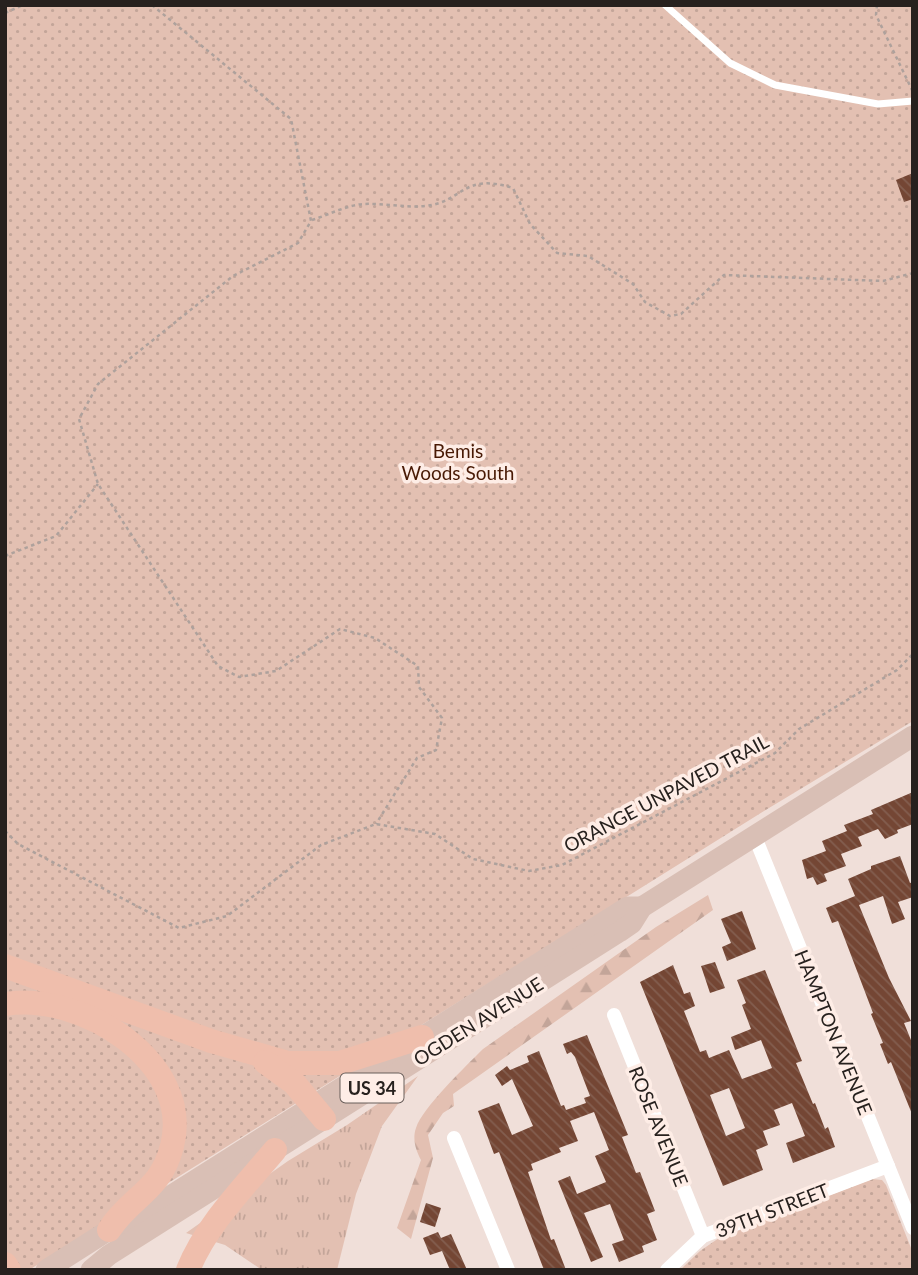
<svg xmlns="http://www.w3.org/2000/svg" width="918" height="1275" viewBox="0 0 918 1275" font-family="Lato,sans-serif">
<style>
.grass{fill:url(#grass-tufts)}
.forest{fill:url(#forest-firs)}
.park{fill:url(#park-dots)}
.building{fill:url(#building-back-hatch);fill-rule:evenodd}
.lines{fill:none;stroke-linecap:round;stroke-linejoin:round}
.path{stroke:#aea19c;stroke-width:2.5;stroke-dasharray:3.5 3.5;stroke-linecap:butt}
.lane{stroke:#fff;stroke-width:7}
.street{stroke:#fff;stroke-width:14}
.primary{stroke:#d9bfb5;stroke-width:21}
.highway{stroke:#efbeac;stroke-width:24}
.labels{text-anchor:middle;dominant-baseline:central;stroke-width:7;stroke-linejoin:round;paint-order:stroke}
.shield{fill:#feede6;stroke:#685e5a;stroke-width:2}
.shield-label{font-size:18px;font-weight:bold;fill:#27211e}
.park-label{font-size:19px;fill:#481904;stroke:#feede6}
.street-label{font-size:19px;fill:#27211e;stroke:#feede6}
</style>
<defs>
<pattern id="grass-tufts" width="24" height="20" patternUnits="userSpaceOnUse" patternTransform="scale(1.75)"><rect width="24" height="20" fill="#e3c0b2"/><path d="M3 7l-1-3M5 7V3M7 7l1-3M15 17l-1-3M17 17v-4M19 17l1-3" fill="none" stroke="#c3a599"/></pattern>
<pattern id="forest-firs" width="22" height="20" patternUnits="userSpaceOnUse" patternTransform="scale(1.75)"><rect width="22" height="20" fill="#e3c0b2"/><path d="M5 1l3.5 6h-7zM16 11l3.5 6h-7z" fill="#c3a599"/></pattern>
<pattern id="park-dots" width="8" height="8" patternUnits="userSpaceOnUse" patternTransform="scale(1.75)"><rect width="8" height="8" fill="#e3c0b2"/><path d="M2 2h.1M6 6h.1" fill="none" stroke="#c3a599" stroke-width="1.8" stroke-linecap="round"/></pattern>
<pattern id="building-back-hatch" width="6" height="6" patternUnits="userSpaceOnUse" patternTransform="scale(1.75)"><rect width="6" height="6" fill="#744634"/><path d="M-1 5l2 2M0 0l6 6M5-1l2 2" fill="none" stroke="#835e4f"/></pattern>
</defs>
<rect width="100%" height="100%" fill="#f0dfd9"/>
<polygon class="grass" points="418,1076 382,1126 356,1194 337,1270 262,1270 225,1245 186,1233 288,1161 347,1125"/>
<path class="forest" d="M 708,895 L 713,910 L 453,1094 L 454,1106 L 443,1113 L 428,1135 L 433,1158 L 411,1239 L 397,1228 L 421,1160 C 416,1151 412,1139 416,1128 C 422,1108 467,1065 483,1049 L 656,927 Z"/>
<g class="park">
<polygon points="5,5 913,5 913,721 769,808 29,1270 5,1270"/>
<polygon points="872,1179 882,1180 886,1185 913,1253 913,1270 680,1270 700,1251 719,1238"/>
</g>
<g class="building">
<polygon points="913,173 913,199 904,202 896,180"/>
<polygon points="913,792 913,824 897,830 898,833 885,839 878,829 858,837 862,846 841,854 846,866 824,874 827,881 817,885 813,877 807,879 802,860 826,851 822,841 847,831 844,825 873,814 871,810"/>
<polygon points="900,856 910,883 913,882 913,897 898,902 905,919 892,924 883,896 859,905 889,978 911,1021 904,1023 913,1045 912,1114 891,1062 888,1064 880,1044 883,1043 871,1014 873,1013 838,921 832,923 826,908 855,896 848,879 871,869 871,866"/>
<polygon points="742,911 756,949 727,961 722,947 731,943 721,919"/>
<polygon points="715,962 725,988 710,993 701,966"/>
<path d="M 673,965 L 684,994 L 690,992 L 695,1006 L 684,1011 L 700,1052 L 706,1050 L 709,1058 L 729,1050 L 742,1079 L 772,1068 L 761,1040 L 735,1050 L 731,1037 L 751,1029 L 742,1005 L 746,1003 L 737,980 L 765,970 L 802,1061 L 796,1063 L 813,1104 L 815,1103 L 825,1129 L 828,1127 L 835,1147 L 793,1163 L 786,1143 L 805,1136 L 792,1103 L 774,1110 L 780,1125 L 763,1131 L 768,1145 L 756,1150 L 763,1170 L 723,1186 L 640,982 ZM 729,1088 L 745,1128 L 726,1136 L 710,1095 Z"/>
<polygon points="587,1035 628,1135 622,1137 636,1173 640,1172 655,1211 647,1214 657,1240 642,1246 644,1252 619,1262 612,1244 624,1240 610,1204 584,1213 603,1257 591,1262 558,1181 570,1176 577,1194 606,1182 595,1156 609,1150 594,1112 570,1121 578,1141 559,1148 561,1152 531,1164 533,1170 528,1172 551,1240 554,1239 566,1270 544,1270 499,1152 494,1154 478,1111 499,1103 512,1135 533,1126 512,1079 502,1086 495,1075 507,1066 510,1070 529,1062 527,1056 539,1051 561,1106 564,1105 566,1110 586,1103 584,1098 590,1096 575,1057 571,1052 567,1054 563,1044"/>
<polygon points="426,1203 441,1208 435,1227 420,1222"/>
<polygon points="438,1232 441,1238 451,1234 467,1270 450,1270 442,1251 430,1255 423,1238"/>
</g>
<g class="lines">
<g class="path">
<polyline points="152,5 291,119 311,221 298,243 233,276 98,384 79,419 98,484 218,666 239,677 276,671 340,629 375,638 418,666 419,687 442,718 436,750 417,758 376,824"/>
<polyline points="877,5 876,15 913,92"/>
<polyline points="5,13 23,5"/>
<path d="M 312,220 C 328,215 347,205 364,204 C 384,203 405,208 425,206 C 464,202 462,172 513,188 L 530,224 L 557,253 L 588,256 L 633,284 L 645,302 L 670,316 L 681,314 L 724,275 L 883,281 L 913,273"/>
<polyline points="5,556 56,536 98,484"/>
<polyline points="5,831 18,844 179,928 227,916 321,845 376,824 435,834 473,859 529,871 562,865 775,753 799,729 897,670 913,654"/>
</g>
<polyline class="lane" points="665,5 730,63 775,85 878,104 913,101"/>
<g class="street">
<polyline points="755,837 913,1228"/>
<polyline points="614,1015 703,1236"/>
<polyline points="454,1138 508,1270"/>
<polyline points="667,1270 703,1236 888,1166"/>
</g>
<g class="primary">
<polyline points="46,1270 109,1230 127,1223 172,1195 628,907 642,907"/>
<polyline points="91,1270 109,1255 619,932 632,923 642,907 913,736"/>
</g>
<g class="highway">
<polyline points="5,966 211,1041 288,1063 340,1063 422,1037"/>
<path d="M 5,1004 C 79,991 194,1061 172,1146 C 161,1191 131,1196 109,1230"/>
<polyline points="265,1062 294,1083 324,1119"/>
<polyline points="5,1264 9,1270"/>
<path d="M 188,1270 C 206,1225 244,1187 275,1150"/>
</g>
</g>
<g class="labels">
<rect class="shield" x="340.5" y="1073.5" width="63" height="29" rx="5"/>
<g class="shield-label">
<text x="372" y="1088">US 34</text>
</g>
<g class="park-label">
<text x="458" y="450">Bemis<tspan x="458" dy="22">Woods South</tspan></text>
</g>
<g class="street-label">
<text transform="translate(666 793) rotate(-28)">ORANGE UNPAVED TRAIL</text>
<text transform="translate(478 1021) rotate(-32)">OGDEN AVENUE</text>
<text transform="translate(834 1032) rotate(68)">HAMPTON AVENUE</text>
<text transform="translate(659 1126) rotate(68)">ROSE AVENUE</text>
<text transform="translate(772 1210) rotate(-21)">39TH STREET</text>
</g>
</g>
<rect width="918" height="1275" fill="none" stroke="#27211e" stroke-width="14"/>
</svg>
